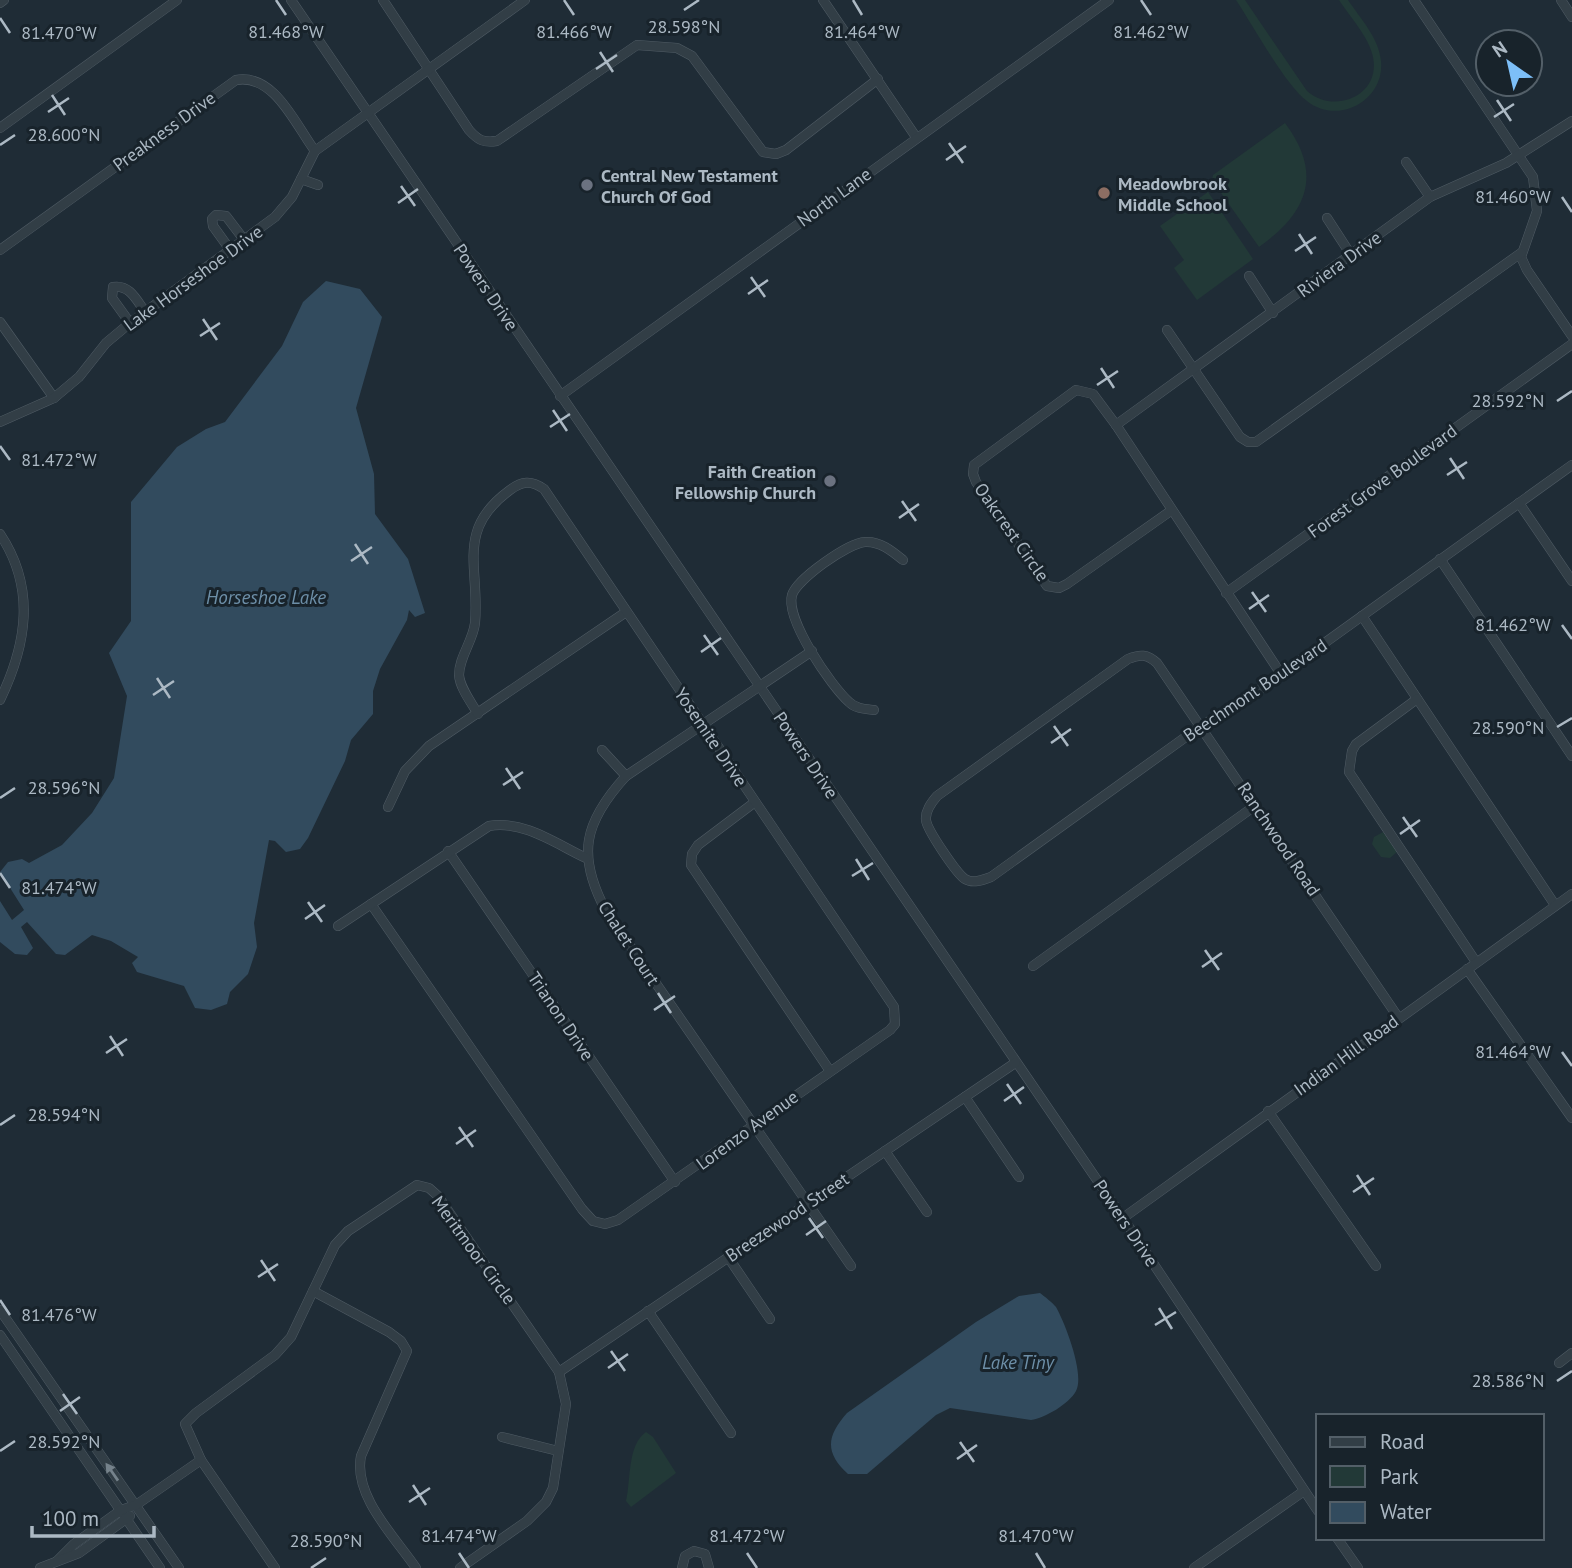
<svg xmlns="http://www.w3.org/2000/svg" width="1572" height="1568" viewBox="0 0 1572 1568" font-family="'PT Sans',sans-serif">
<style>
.green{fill:#223937}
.water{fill:#324b5e}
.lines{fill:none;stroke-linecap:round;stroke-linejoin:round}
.minor-casing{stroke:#505c65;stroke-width:10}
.minor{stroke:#323e46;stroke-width:9}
.oneway{fill:#75828b}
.ticks{fill:none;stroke:#acb9c4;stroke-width:2.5}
.worship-dot{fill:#6b7280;stroke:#18232b;stroke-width:2.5}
.education-dot{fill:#8d6e63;stroke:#18232b;stroke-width:2.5}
.labels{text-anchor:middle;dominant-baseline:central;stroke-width:6;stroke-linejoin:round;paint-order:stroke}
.street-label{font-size:18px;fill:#acb9c4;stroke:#18232b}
.poi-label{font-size:18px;font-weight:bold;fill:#acb9c4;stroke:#18232b;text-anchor:start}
.water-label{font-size:19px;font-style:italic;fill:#6d8fa8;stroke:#18232b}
.ticks-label{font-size:18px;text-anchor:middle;fill:#acb9c4;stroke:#18232b;stroke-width:6;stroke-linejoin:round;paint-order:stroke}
</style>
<rect width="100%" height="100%" fill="#1f2c36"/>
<g class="green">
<path d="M 1236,0 L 1245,0 L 1307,91 C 1334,115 1381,96 1373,57 C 1369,37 1350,17 1339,0 L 1348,0 C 1360,18 1379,38 1381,61 C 1385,100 1338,126 1307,101 C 1286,86 1252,24 1236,0 Z"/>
<path d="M 1285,123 C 1323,174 1308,212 1259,247 L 1212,180 L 1213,175 Z"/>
<polygon points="1208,192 1253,259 1197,300 1174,268 1184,260 1160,226"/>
<polygon points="1383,832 1397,852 1390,858 1381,857 1372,844 1374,837"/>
<path d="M 646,1432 L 653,1437 L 676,1473 L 631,1507 L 626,1501 C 631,1481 627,1445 646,1432 Z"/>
</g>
<g class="water">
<polygon points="326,281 360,289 382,317 356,408 374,474 375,514 408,559 425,613 415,617 409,610 407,620 380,669 373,691 373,714 351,740 345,761 308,838 300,849 286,852 275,841 269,840 254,923 257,947 248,974 230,992 227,1004 211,1010 195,1008 184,986 137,972 132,963 138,957 111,941 92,935 65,955 56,954 27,922 21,927 33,948 27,955 15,954 0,942 0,901 12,920 24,910 0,872 8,862 22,859 29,863 62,845 92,813 114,778 127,696 109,653 131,621 131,502 177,447 206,429 225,422 282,346 303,302"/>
<path d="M 1040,1293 C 1045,1297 1052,1302 1056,1307 C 1065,1323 1085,1374 1076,1391 C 1069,1404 1045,1418 1031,1420 L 950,1408 L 936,1415 L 867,1474 L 848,1474 C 824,1452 827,1436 847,1413 L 976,1322 L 1019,1296 Z"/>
</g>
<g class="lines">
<defs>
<g id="minor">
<polyline points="291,0 1123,1218 1318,1511"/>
<path d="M 383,0 L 469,130 C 478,140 483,143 497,141 L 637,45 L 677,48 L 692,56 L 763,152 L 776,154 L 786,150 L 878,79"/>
<polyline points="823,0 916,137"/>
<polyline points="1414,0 1533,177 1537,211 1521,257 1527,270 1572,336"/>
<polyline points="1561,0 1572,17"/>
<polyline points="0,3 4,0"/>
<polyline points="0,128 177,0"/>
<polyline points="1406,162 1430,197"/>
<polyline points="301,179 318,185"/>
<polyline points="1327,218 1351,255"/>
<path d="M 0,250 L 236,80 C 274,73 295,124 315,151"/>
<polyline points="231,251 213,226 212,219 216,215 226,216 245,241"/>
<polyline points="1249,276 1273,313"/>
<polyline points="0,322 54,398"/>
<path d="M 130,323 L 112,298 L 113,287 C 130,284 137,301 146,313"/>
<polyline points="1167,330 1240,437 1248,442 1256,442 1521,253"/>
<polyline points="560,396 1109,0"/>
<polyline points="0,422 54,398 79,377 106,343 130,323 275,217 292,197 315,151 525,0"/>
<polyline points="1116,425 1430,197 1506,163 1572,121"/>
<polyline points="1519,503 1572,581"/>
<polyline points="1172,510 1067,584 1059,588 1047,586 976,482 973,474 974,465 1076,390 1093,394 1116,425 1281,674"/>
<path d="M 0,534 C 36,588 27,644 0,700"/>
<polyline points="1440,559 1572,756"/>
<polyline points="1226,593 1572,344"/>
<polyline points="1362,616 1555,905"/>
<path d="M 812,651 L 626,776 C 584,822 576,855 606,911 L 851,1266"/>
<polyline points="1417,699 1356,744 1352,751 1349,772 1476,962"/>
<path d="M 874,710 C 866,709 856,709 849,702 C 831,686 785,619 792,595 C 797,579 848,543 865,542 C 880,541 892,551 903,560"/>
<polyline points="602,750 626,776"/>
<polyline points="755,802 698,845 692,854 691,865 830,1071"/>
<polyline points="388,807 405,771 429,746 626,612"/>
<polyline points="448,851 675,1182"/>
<path d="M 371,904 L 582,1209 L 593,1221 L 605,1224 L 618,1220 L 890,1030 L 895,1024 L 894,1007 L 544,489 C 531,480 522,481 510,490 C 455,530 480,567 475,623 C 473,641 459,657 459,675 C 460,688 471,702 478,714"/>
<path d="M 338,926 L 489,826 C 524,820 556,844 586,858"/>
<polyline points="1033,966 1256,805"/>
<polyline points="1467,969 1572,1118"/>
<path d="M 1398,1017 C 1319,899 1238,781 1157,663 C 1147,654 1140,654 1128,659 L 937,796 C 931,803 925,811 926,820 C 927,830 957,874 965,879 C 973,884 983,880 991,877 L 1201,726 L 1248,698 L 1572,465"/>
<polyline points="965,1097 1019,1177"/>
<polyline points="1268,1111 1376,1266"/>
<polyline points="885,1151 927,1212"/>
<polyline points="1123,1218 1572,894"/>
<polyline points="728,1257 770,1319"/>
<path d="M 313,1291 L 389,1332 L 401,1341 L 407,1351 L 361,1456 C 353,1496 395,1537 416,1568"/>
<polyline points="0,1310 179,1568"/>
<polyline points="648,1311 731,1433"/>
<polyline points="0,1335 160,1568"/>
<polyline points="1559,1363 1572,1353"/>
<polyline points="559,1372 1015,1063"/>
<polyline points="502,1437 558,1451"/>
<polyline points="1337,1538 1358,1568"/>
<polyline points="57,1561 74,1544 121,1510 136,1505 201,1460"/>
<polyline points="40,1568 79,1553 130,1516"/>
<polyline points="275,1568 201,1460 185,1424 196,1413 275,1355 291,1337 335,1245 348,1231 417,1185 429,1188 438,1196 559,1372 566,1404 553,1488 546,1502 527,1521 460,1568"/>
<polyline points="682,1568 685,1556 694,1551 705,1554 709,1568"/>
<polyline points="1194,1568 1304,1491"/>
</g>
</defs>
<use href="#minor" class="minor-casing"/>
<use href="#minor" class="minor"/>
</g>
<defs><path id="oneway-solid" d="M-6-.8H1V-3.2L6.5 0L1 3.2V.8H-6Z" transform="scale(1.75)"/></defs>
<use class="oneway" href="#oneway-solid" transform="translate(112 1472) rotate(-125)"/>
<path class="ticks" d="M 276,0 L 286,15M 564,0 L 574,15M 853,0 L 862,15M 1141,0 L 1151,15M 684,10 L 699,0M 0,18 L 10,33M 600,52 L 613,72M 596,69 L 617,55M 52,95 L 65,115M 1497,100 L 1511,121M 48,112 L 69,98M 1494,117 L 1514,104M 949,143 L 963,163M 0,145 L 15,135M 946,160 L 966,146M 401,186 L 415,206M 1562,197 L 1572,212M 398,203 L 418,189M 1299,234 L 1312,254M 1295,251 L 1316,237M 751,277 L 765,297M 748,294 L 768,280M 203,319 L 217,340M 200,336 L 220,323M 1101,368 L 1114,388M 1097,385 L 1118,371M 1557,401 L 1572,391M 553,410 L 567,431M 550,427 L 570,414M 0,446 L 10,460M 1450,458 L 1464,479M 1447,475 L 1467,462M 902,501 L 916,521M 899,518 L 919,504M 355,544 L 368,564M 351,561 L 372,547M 1252,592 L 1266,612M 1249,609 L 1269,595M 1562,625 L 1572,639M 704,635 L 718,655M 701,652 L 721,638M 157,678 L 170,698M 153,695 L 174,681M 1054,726 L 1068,746M 1557,727 L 1572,718M 1051,743 L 1071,729M 506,768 L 520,789M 503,785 L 523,772M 0,798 L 15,788M 1403,817 L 1417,837M 1400,834 L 1420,820M 856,859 L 869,880M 0,873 L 10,888M 852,876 L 873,863M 308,902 L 322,922M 305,919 L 325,905M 1205,950 L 1219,970M 1202,967 L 1222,953M 658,993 L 671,1013M 654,1010 L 675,996M 110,1036 L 123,1056M 1562,1052 L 1572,1066M 106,1053 L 127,1039M 1007,1084 L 1021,1104M 1004,1101 L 1024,1087M 0,1125 L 15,1115M 459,1127 L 473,1147M 456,1144 L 476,1130M 1357,1175 L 1370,1195M 1353,1192 L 1374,1178M 809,1218 L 823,1238M 806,1235 L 826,1221M 261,1260 L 275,1281M 258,1277 L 278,1264M 0,1300 L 10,1315M 1159,1308 L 1172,1329M 1155,1325 L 1176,1312M 611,1351 L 625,1371M 608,1368 L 628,1354M 1557,1381 L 1572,1371M 63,1394 L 77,1414M 60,1411 L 80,1397M 960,1442 L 974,1462M 0,1451 L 15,1441M 957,1459 L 977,1445M 413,1485 L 426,1505M 409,1502 L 430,1488M 459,1553 L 469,1568M 747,1553 L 757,1568M 1036,1553 L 1045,1568M 311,1568 L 326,1558"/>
<g class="worship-dot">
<circle cx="587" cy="185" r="7"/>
<circle cx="830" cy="481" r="7"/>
</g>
<circle class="education-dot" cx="1104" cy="193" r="7"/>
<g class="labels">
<g class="street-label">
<text transform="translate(164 131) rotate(-36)">Preakness Drive</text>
<text transform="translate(834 197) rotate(-36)">North Lane</text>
<text transform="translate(1339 264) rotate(-36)">Riviera Drive</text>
<text transform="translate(193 278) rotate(-36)">Lake Horseshoe Drive</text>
<text transform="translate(486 287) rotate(56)">Powers Drive</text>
<text transform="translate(1382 481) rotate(-36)">Forest Grove Boulevard</text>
<text transform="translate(1012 532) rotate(55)">Oakcrest Circle</text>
<text transform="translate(1255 690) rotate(-34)">Beechmont Boulevard</text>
<text transform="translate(711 737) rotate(56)">Yosemite Drive</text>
<text transform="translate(806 755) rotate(56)">Powers Drive</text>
<text transform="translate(1279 839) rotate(56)">Ranchwood Road</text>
<text transform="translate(629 943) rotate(57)">Chalet Court</text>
<text transform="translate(561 1016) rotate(56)">Trianon Drive</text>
<text transform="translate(1346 1055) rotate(-36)">Indian Hill Road</text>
<text transform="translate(747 1130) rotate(-36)">Lorenzo Avenue</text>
<text transform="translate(787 1217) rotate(-34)">Breezewood Street</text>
<text transform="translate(1126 1223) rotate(56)">Powers Drive</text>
<text transform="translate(474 1250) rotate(54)">Meritmoor Circle</text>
</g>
<g class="poi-label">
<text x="601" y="175">Central New Testament<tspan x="601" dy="21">Church Of God</tspan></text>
<text x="1118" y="183">Meadowbrook<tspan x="1118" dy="21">Middle School</tspan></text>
<text x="816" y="471" text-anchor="end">Faith Creation<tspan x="816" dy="21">Fellowship Church</tspan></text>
</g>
<g class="water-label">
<text x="266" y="597">Horseshoe Lake</text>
<text x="1018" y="1362">Lake Tiny</text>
</g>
</g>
<g class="ticks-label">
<text x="684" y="33">28.598°N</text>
<text x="286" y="38">81.468°W</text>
<text x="574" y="38">81.466°W</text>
<text x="862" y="38">81.464°W</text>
<text x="1151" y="38">81.462°W</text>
<text x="59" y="39">81.470°W</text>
<text x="64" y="141">28.600°N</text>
<text x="1513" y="203">81.460°W</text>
<text x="1508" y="407">28.592°N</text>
<text x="59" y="466">81.472°W</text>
<text x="1513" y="631">81.462°W</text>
<text x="1508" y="734">28.590°N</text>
<text x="64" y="794">28.596°N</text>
<text x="59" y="894">81.474°W</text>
<text x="1513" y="1058">81.464°W</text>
<text x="64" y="1121">28.594°N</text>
<text x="59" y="1321">81.476°W</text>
<text x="1508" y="1387">28.586°N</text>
<text x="64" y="1448">28.592°N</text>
<text x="459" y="1542">81.474°W</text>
<text x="747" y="1542">81.472°W</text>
<text x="1036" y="1542">81.470°W</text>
<text x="326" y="1547">28.590°N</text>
</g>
<rect x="1316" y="1414" width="228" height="126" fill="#18232b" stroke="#535f68" stroke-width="2"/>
<rect x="1330" y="1437" width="35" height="10" fill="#323e46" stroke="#535f68" stroke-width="2"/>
<text x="1380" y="1449" font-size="21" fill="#acb9c4">Road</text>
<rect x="1330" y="1466" width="35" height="21" fill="#223937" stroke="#535f68" stroke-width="2"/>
<text x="1380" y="1484" font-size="21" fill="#acb9c4">Park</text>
<rect x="1330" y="1502" width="35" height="21" fill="#324b5e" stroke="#535f68" stroke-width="2"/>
<text x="1380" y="1519" font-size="21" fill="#acb9c4">Water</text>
<g transform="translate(1509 63) rotate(326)"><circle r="33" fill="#18232b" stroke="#535f68" stroke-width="2"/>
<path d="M0-5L12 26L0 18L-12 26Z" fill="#7dbff8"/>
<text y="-10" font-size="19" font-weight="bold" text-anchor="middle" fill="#acb9c4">N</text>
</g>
<path d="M32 1526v10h122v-10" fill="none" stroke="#acb9c4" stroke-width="3.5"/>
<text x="42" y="1526" font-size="21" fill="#acb9c4" stroke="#18232b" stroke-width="5" paint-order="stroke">100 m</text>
</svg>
